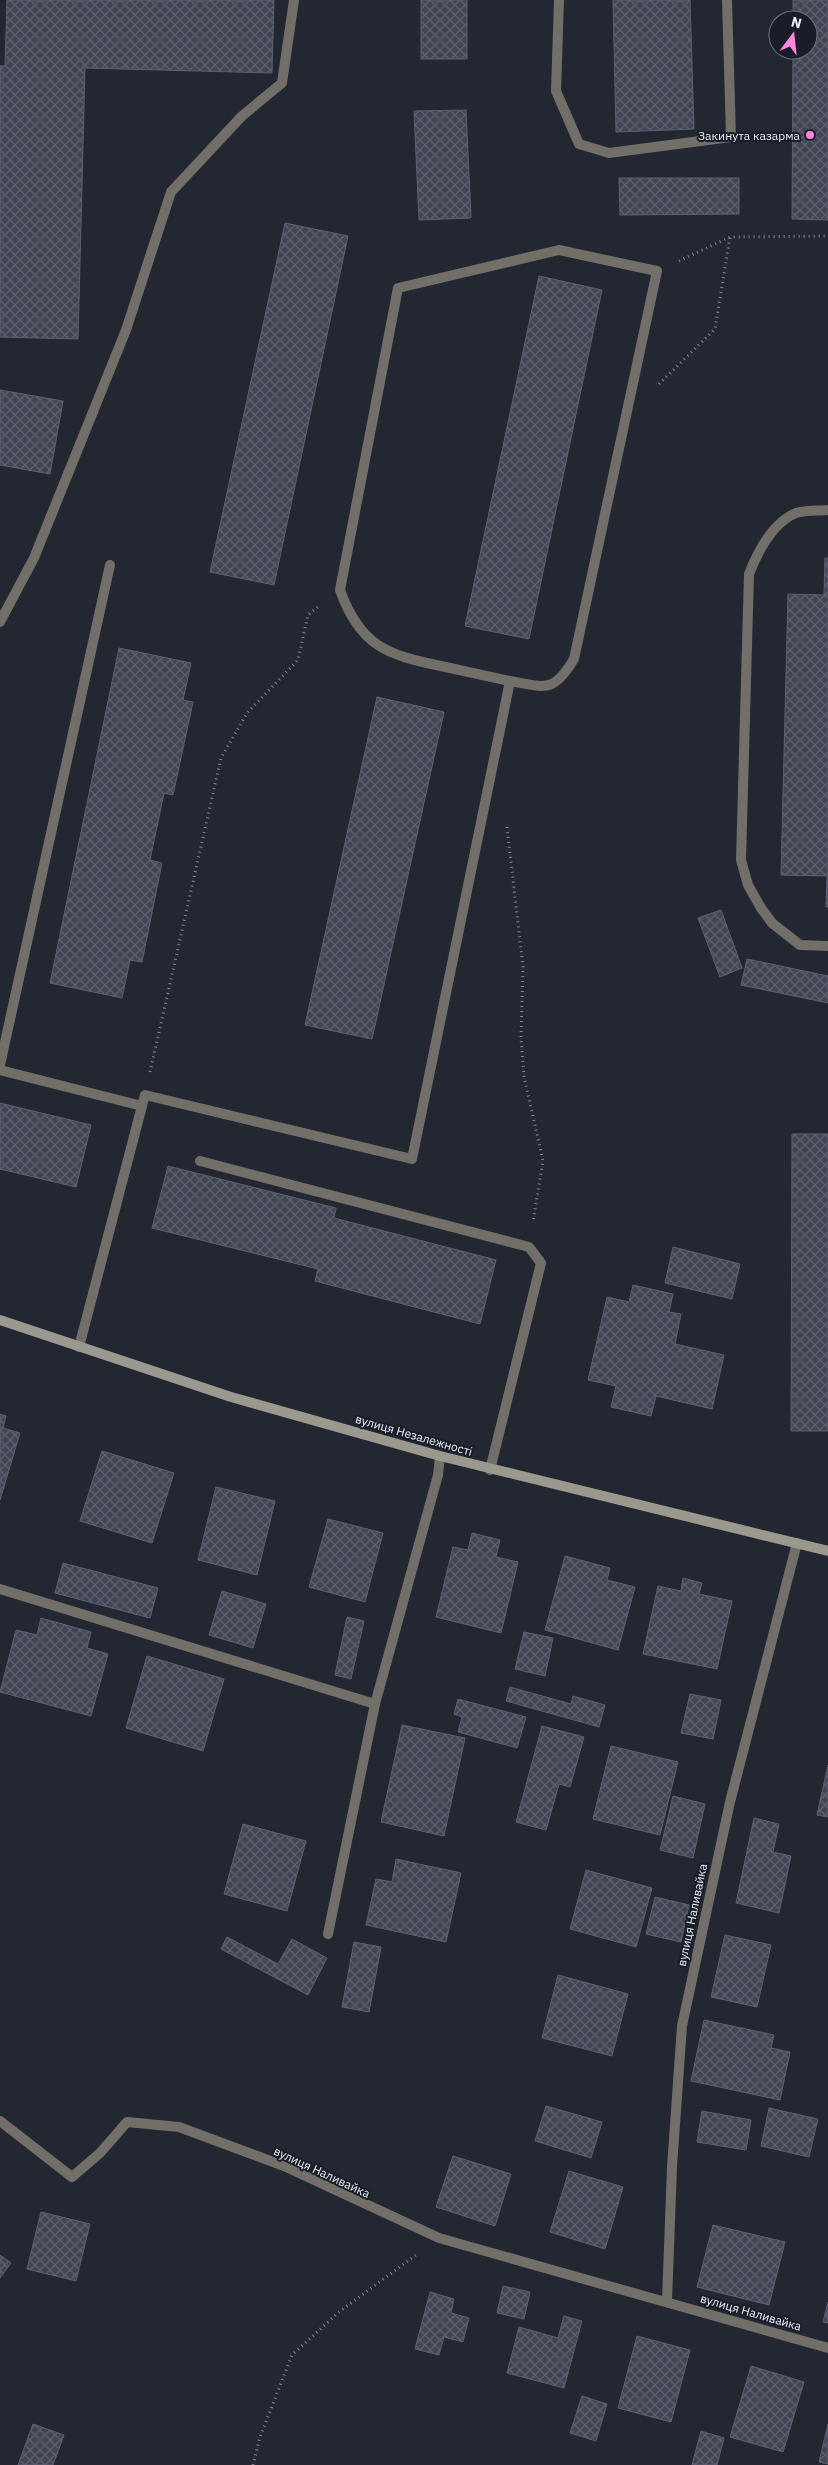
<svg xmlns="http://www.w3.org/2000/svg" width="828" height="2465" viewBox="0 0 828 2465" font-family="'IBM Plex Sans',sans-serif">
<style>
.building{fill:url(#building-cross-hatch);stroke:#5c6270}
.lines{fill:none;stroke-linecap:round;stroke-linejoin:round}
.path{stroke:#868a94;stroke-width:3;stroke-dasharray:1 4;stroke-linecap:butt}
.lane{stroke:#716f68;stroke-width:10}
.street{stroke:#716f68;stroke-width:10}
.secondary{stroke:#9b988d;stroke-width:10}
.poi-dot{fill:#ff85df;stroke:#181d28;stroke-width:2}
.labels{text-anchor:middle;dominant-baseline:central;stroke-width:4;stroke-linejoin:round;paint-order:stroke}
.poi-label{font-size:12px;fill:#ebeef6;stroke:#181d28;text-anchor:end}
.street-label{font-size:12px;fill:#ebeef6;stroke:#181d28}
</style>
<defs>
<pattern id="building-cross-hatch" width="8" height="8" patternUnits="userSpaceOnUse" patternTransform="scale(1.25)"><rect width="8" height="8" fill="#404653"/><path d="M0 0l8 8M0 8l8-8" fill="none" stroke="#5c616c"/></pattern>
</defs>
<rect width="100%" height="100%" fill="#222732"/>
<g class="building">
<polygon points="7,0 274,0 272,73 85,68 78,339 0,337 0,66 5,66"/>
<rect x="421" y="0" width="46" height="59"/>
<polygon points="613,0 690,0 694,129 616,132"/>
<polygon points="793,0 828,0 828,220 792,219 793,50 808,50 808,20 793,20"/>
<polygon points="466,110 471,218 419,220 414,111"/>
<polygon points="619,178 739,178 739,214 620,215"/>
<polygon points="285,223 348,236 274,585 210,572"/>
<polygon points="539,276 602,290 529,639 465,626"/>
<polygon points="0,390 63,401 50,474 0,465"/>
<polygon points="825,558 828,558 828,907 826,907 827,876 781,875 788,594 824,595"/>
<polygon points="119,648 191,663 183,700 193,702 173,795 164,793 150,860 162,863 142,962 130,960 122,998 50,983"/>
<polygon points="377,697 444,712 372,1039 305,1025"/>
<polygon points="721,910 742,968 720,977 698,918"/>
<polygon points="747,959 828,976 828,1003 741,985"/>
<polygon points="0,1103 91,1125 76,1187 0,1169"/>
<polygon points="792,1134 828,1134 828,1431 791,1431"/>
<polygon points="168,1166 336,1208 334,1218 496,1260 480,1324 315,1281 318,1269 152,1228"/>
<polygon points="673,1247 740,1264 732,1299 665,1283"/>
<polygon points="633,1285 673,1294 669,1312 681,1314 675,1344 724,1355 712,1409 656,1396 651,1416 611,1407 616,1386 588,1380 607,1297 629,1302"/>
<polygon points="0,1414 6,1416 3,1428 20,1433 0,1500"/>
<polygon points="102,1451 174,1473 152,1543 80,1521"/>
<polygon points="216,1487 275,1501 257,1575 198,1560"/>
<polygon points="328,1519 383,1533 365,1602 309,1587"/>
<polygon points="472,1533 500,1540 496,1557 518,1562 501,1633 436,1617 453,1547 468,1550"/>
<polygon points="565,1556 610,1568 607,1580 635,1587 618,1650 545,1630"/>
<polygon points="63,1563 158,1588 150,1618 55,1593"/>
<polygon points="683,1578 702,1583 699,1594 732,1601 717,1669 643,1654 658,1586 681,1591"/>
<polygon points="222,1591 266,1604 253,1648 209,1635"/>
<polygon points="347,1617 364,1621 351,1679 335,1675"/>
<polygon points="41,1618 91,1632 87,1648 108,1654 91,1716 0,1692 16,1630 37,1635"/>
<polygon points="524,1632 553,1638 545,1676 515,1669"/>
<polygon points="147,1656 224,1679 203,1751 126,1728"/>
<polygon points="510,1687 571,1704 573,1696 605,1705 599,1727 506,1701"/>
<polygon points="690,1694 721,1700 713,1739 681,1733"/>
<polygon points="458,1699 526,1717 517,1748 458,1732 462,1717 454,1714"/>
<polygon points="402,1725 465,1738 444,1836 381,1822"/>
<polygon points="542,1726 584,1737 570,1787 559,1784 546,1830 516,1822"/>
<polygon points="611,1746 678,1762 660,1835 593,1819"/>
<polygon points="828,1765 828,1817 817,1815"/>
<polygon points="673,1796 705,1804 693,1858 660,1850"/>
<polygon points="754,1818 779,1824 773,1852 791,1856 779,1913 736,1903"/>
<polygon points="243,1824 306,1841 287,1911 224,1894"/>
<polygon points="396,1859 461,1873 446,1942 366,1925 376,1879 392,1882"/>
<polygon points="586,1870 652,1888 636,1947 570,1929"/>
<polygon points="655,1897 689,1905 681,1942 646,1934"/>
<polygon points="725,1935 771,1945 757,2007 711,1997"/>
<polygon points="227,1937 278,1964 292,1939 327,1958 308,1995 221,1949"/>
<polygon points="354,1942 381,1947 369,2012 342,2007"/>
<polygon points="558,1975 628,1994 612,2056 542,2038"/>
<polygon points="704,2020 774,2035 771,2048 790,2052 780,2100 691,2081"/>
<polygon points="546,2106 602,2122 591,2158 535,2141"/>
<polygon points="769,2108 818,2119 809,2157 761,2146"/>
<polygon points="702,2111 751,2120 746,2150 697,2142"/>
<polygon points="453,2156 511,2174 495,2226 436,2207"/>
<polygon points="569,2171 623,2187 605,2249 550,2232"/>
<polygon points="41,2212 90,2224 76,2281 27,2269"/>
<polygon points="713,2225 785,2242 769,2305 697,2287"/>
<polygon points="0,2255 11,2263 0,2278"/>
<polygon points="503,2286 530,2292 524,2319 497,2313"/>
<polygon points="430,2292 454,2299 451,2313 469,2318 463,2342 444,2337 439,2355 415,2349"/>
<polygon points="828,2302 828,2323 823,2322"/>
<polygon points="564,2316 582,2321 564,2388 507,2373 519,2327 558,2338"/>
<polygon points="637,2336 690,2350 671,2422 618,2408"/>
<polygon points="751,2366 804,2382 783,2452 730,2437"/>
<polygon points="582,2396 607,2404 596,2441 570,2433"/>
<polygon points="33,2424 64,2435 53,2465 18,2465"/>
<polygon points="828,2424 828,2464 819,2462"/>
<polygon points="701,2431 724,2438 717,2465 692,2465"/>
</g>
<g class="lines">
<g class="path">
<polyline points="679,261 730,237 828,236"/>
<polyline points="659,384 715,329 730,237"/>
<polyline points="507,827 523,967 521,1038 524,1076 543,1161 533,1222"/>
<polyline points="150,1072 221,758 247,713 298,660 308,615 319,606"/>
<polyline points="253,2465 260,2437 292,2355 339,2312 416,2255"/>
</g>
<g class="lane">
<polyline points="559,0 556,91 579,144 609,153 731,137 727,0"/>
<path d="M 828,510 C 819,511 805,510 796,513 C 772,523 758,551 749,574 L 741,860 L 748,885 L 761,908 L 772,923 L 800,945 L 828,946"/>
<polyline points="0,622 34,558 126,330 171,192 242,116 282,83 294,0"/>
<polyline points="0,1065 110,565"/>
<polyline points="0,1070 142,1106 79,1347"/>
<path d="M 142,1106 L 145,1095 L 412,1159 L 510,681 C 545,687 553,694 574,659 L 657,271 L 559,250 L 398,288 L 340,590 C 360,646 387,655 441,666 C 464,671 487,676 510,681"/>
<polyline points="200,1161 529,1247 541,1263 490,1470"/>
<polyline points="0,1589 375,1704"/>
<polyline points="328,1934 375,1704 438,1475 440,1456"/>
</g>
<g class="street">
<polyline points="0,2121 72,2177 100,2153 127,2122 179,2127 284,2166 439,2238 828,2348"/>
<polyline points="667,2301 672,2167 682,2026 730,1802 797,1543"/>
</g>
<polyline class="secondary" points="0,1320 231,1397 440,1456 828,1551"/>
</g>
<circle class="poi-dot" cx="810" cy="135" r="5"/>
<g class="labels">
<g class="poi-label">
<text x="800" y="135">Закинута казарма</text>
</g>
<g class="street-label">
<text transform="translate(414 1435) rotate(16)">вулиця Незалежності</text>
<text transform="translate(692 1915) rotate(-78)">вулиця Наливайка</text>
<text transform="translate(322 2172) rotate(25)">вулиця Наливайка</text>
<text transform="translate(751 2312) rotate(16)">вулиця Наливайка</text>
</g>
</g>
<g transform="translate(793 35) rotate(15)"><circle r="24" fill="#181d28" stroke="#6c717a"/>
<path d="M0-4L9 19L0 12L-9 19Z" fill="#ff85df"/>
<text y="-8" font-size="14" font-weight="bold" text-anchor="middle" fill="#ebeef6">N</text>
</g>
</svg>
